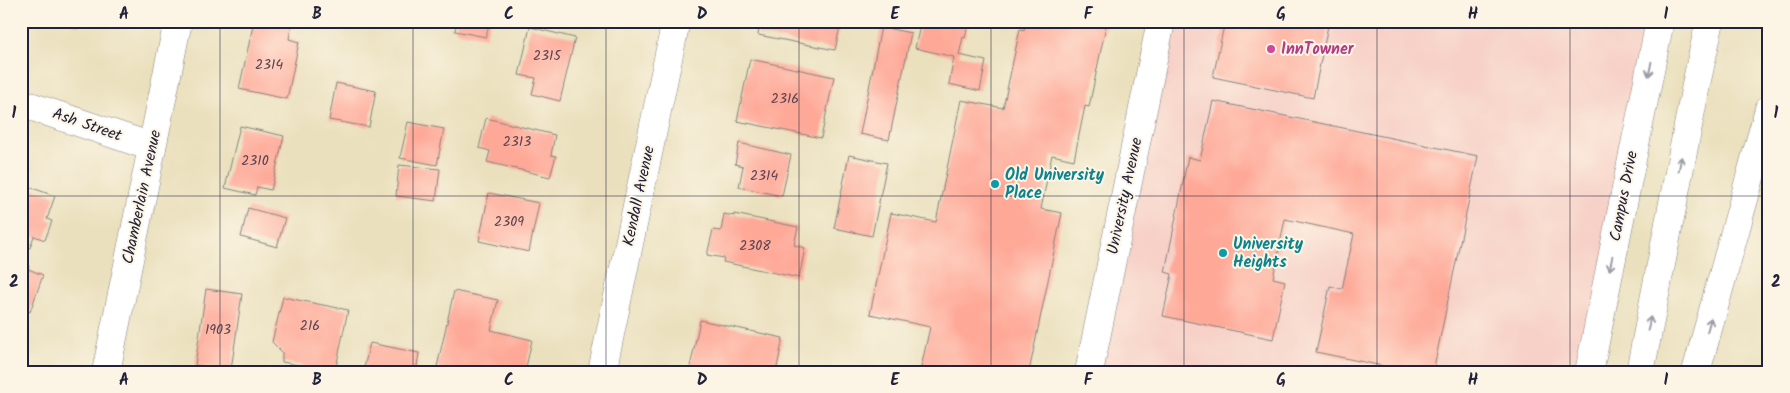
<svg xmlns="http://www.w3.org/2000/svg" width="1790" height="393" viewBox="0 0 1790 393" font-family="Kalam,sans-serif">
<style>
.built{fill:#f7d1c7}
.building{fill:#fea998}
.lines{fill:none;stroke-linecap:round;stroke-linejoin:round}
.minor-casing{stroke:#86817c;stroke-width:29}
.major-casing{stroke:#86817c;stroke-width:29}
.minor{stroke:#fff;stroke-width:28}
.major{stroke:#fff;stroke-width:28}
.oneway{stroke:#9c9ca7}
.grid{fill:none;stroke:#22223b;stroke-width:1;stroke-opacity:0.55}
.hotel-dot{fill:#d1479c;stroke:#fcf5e5;stroke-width:2}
.culture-dot{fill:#0f9aa8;stroke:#fcf5e5;stroke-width:2}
.labels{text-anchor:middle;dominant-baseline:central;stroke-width:4;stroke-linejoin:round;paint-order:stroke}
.number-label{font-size:14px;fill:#594452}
.hotel-label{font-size:16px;font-weight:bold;fill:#b23c85;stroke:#fcf5e5;text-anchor:start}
.street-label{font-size:16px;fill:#22223b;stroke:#fcf5e5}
.culture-label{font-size:16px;font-weight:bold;fill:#0d838f;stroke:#fcf5e5;text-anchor:start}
.neatline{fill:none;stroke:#22223b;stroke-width:2}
.grid-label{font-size:16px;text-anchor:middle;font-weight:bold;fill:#22223b}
</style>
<rect width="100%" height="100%" fill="#fcf5e5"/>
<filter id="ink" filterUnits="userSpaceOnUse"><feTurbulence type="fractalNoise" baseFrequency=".02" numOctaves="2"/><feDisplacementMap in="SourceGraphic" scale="10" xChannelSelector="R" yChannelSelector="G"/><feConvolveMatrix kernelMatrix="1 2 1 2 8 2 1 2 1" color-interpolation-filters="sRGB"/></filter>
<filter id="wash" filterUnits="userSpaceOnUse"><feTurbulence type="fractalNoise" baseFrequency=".0096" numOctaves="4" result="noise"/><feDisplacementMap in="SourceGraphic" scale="20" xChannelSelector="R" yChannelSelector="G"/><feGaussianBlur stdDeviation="1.12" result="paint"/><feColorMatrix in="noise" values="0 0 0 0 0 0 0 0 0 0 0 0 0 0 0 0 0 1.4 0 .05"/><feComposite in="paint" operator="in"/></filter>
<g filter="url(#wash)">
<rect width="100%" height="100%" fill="#eae0bd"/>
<polygon class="built" points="1161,21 1660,21 1589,372 1089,372"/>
<g id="blocks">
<g class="building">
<polygon points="65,21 81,21 79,26"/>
<polygon points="254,21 282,21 292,23 289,39 299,42 287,99 239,89"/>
<polygon points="457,21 490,21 486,37 455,31"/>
<polygon points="760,21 837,21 841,22 835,50 758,35"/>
<polygon points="921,21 969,21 965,38 963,37 959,55 986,61 980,91 949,84 954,57 915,48"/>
<polygon points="1026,21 1107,21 1089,107 1085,106 1074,160 1052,155 1041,209 1062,213 1029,372 920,372 930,327 870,314 891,213 936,222 961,100 1003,108 1020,29 1024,30"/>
<polygon points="1225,21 1329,21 1313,98 1213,77"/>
<polygon points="530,27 575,38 560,101 532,94 536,78 519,75"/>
<polygon points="881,27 911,33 889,140 860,134"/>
<polygon points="750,59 834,77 821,138 737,121"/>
<polygon points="336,83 376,91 369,127 329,120"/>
<polygon points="1213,101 1478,156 1433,372 1411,372 1316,352 1330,286 1342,289 1354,234 1285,219 1273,278 1285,281 1273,339 1163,316 1172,274 1165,272 1188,157 1200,160"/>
<polygon points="486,118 555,135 551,155 556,156 550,177 487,162 490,151 479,148"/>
<polygon points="408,122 444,129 437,165 400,158"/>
<polygon points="240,126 284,136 271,190 257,187 255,195 225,188"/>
<polygon points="739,143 791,155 782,196 739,187 743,166 735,164"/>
<polygon points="849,155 887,163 872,236 834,228"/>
<polygon points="399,165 440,169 436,201 396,196"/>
<polygon points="21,184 55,196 47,219 52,221 45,240 34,236 30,248 21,245"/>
<polygon points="489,193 539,203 529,252 479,241"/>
<polygon points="248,208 285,218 277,247 241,237"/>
<polygon points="724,214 734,216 734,214 798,227 794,245 805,248 799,278 723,262 724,258 707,255 713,230 721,231"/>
<polygon points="21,263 29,266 28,269 43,275 30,312 21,309"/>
<polygon points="206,289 242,294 231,370 195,365"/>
<polygon points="454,291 498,300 491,330 532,340 525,372 442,372 443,369 437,367"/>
<polygon points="283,297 348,310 335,372 282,362 282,352 272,342"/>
<polygon points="700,320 783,338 776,372 689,372"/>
<polygon points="370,343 419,353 416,372 363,372"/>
</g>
</g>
</g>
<g filter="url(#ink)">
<use href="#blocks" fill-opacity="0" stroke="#86817c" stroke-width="1"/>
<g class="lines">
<defs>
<g id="minor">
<polyline points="21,103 152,147"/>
<polyline points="106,372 178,21"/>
<polyline points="602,372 676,21"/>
<polyline points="1089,372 1161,21"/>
</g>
<g id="major">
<polyline points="1589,372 1660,21"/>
<polyline points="1640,372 1697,80 1710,21"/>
<polyline points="1696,372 1769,109"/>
</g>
</defs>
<use href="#minor" class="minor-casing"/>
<use href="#major" class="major-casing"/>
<use href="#minor" class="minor"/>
<use href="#major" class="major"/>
</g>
<defs><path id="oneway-shaft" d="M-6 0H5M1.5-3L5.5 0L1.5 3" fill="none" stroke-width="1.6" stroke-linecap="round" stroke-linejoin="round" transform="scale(1.25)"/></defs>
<g class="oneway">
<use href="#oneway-shaft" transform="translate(1650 69) rotate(101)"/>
<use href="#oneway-shaft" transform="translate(1680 164) rotate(-79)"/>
<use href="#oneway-shaft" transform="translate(1611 263) rotate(101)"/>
<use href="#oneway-shaft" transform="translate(1649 324) rotate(-79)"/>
<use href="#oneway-shaft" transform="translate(1709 325) rotate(-74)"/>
</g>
</g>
<path class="grid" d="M 220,21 L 220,372M 413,21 L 413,372M 606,21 L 606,372M 799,21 L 799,372M 991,21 L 991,372M 1184,21 L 1184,372M 1377,21 L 1377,372M 1570,21 L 1570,372M 21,196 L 1769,196"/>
<circle class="hotel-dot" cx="1271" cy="49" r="5"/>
<g class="culture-dot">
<circle cx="995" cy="184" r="5"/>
<circle cx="1223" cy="253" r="5"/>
</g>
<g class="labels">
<g class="number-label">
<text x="547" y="56">2315</text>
<text x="269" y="65">2314</text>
<text x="785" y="99">2316</text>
<text x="517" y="142">2313</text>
<text x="255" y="161">2310</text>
<text x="764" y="176">2314</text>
<text x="509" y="222">2309</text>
<text x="755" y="246">2308</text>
<text x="310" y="326">216</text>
<text x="218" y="330">1903</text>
</g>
<g class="hotel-label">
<text x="1281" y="49">InnTowner</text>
</g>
<g class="street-label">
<text transform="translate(87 125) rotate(19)">Ash Street</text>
<text transform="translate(639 196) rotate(-78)">Kendall Avenue</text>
<text transform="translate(1125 196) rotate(-78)">University Avenue</text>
<text transform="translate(1624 196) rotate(-79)">Campus Drive</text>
<text transform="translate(142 197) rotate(-78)">Chamberlain Avenue</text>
</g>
<g class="culture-label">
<text x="1005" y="175">Old University<tspan x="1005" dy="18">Place</tspan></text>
<text x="1233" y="244">University<tspan x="1233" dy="18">Heights</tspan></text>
</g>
</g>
<rect width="1790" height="393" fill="none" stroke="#fcf5e5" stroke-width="55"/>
<rect x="28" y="28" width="1734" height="338" class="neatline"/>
<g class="grid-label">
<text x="124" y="19">A</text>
<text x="317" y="19">B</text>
<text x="509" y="19">C</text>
<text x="702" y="19">D</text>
<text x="895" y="19">E</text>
<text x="1088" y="19">F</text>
<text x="1281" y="19">G</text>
<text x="1473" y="19">H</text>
<text x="1666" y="19">I</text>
<text x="14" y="118">1</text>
<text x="1776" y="118">1</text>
<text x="14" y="287">2</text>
<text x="1776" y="287">2</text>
<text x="124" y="385">A</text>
<text x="317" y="385">B</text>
<text x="509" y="385">C</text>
<text x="702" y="385">D</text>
<text x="895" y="385">E</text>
<text x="1088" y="385">F</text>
<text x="1281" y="385">G</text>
<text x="1473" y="385">H</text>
<text x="1666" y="385">I</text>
</g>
</svg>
